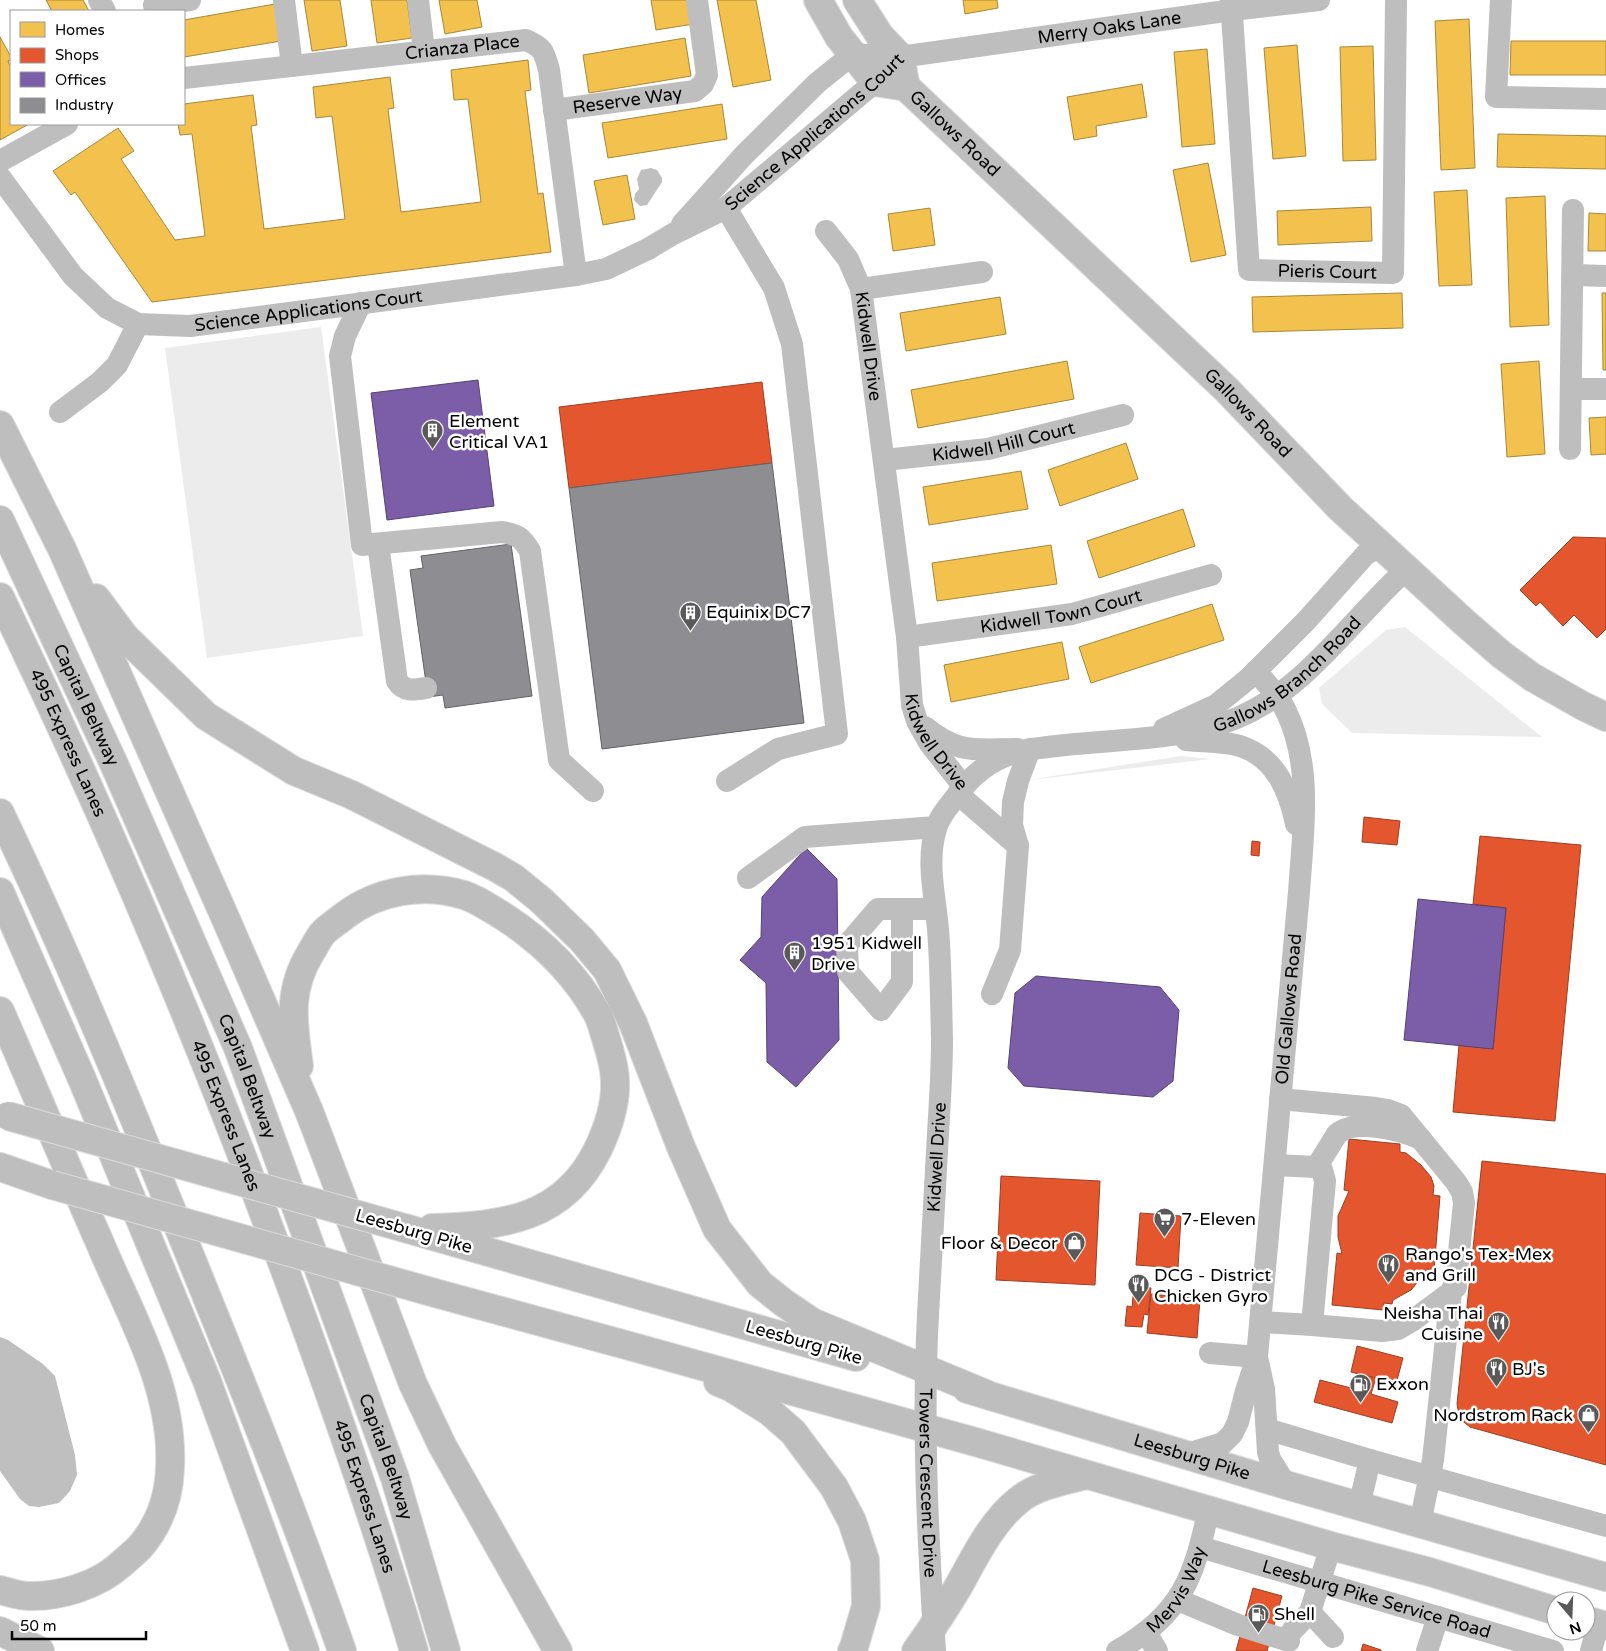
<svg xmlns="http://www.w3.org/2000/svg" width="1606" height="1651" viewBox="0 0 1606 1651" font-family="'Varela Round',sans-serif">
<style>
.green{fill:#ececec}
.water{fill:#bfbfbf}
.homes{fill:#f2c14e;stroke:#a98737}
.shops{fill:#e4572e;stroke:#a03d20}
.offices{fill:#7b5ea7;stroke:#564275}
.industry{fill:#8d8d92;stroke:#636366}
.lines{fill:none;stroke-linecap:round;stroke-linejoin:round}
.major-casing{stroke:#dbdbdb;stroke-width:30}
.highway-casing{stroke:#dbdbdb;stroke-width:30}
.minor{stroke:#bebebe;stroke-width:22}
.major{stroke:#bebebe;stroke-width:28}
.highway{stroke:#bebebe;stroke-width:28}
.highway-bridge-casing{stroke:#dbdbdb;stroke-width:30;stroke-linecap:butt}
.minor-bridge{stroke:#bebebe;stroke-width:22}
.highway-bridge{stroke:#bebebe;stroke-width:28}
.labels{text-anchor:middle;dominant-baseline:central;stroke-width:5;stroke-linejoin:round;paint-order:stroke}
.street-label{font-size:18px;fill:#000;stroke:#fff}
.poi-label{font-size:18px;fill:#000;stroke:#fff;text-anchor:start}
</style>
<rect width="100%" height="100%" fill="#fff"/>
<g class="green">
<polygon points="321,327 363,636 207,658 165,348"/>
<polygon points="1405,627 1542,737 1352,733 1322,704 1319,688 1386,630"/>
<polygon points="1181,756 1211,759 1021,781"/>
</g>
<g class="water">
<polygon points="651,168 657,170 662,178 662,182 647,205 640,206 634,200 635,194 639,189 637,179 641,170"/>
<polygon points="0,1337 8,1340 43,1364 55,1376 75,1455 77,1475 70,1491 59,1503 39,1507 29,1506 20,1499 0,1471"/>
</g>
<g class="homes">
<polygon points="46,0 83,0 89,11 52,11"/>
<polygon points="304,0 340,0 347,46 312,51"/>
<polygon points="371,0 407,0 412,38 377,43"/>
<polygon points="439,0 477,0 482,27 445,34"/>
<polygon points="651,0 690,0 694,24 656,30"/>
<polygon points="717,0 756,0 771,80 733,87"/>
<polygon points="963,0 997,0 998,8 965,14"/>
<polygon points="275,4 281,41 184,57 184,20"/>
<polygon points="1469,19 1475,168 1441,170 1435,21"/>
<polygon points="0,37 11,57 11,60 8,61 9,64 11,65 11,124 29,124 0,140"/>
<polygon points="685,38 691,76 589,93 583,55"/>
<polygon points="1511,41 1606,41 1606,75 1510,75"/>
<polygon points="1297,45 1306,156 1273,159 1264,48"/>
<polygon points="1373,46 1376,160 1343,161 1340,47"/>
<polygon points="1207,49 1215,144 1182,147 1174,52"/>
<polygon points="528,60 531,90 525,91 538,194 543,193 551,252 152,302 75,192 71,195 53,171 118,128 134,151 121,159 175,240 205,236 192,134 180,135 178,124 184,124 184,104 253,95 257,125 251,126 264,229 345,219 332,116 316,118 313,87 390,77 394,108 388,109 401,212 481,202 468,99 454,100 451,70"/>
<polygon points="1142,84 1147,117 1096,126 1097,136 1074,140 1067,97"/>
<polygon points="722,104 727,139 608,158 602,123"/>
<polygon points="1498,134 1606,136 1606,169 1497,167"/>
<polygon points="1208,163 1226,255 1191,262 1173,170"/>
<polygon points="627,175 635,219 603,225 594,181"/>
<polygon points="1467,190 1472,285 1439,286 1434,192"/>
<polygon points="1545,196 1549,325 1510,327 1506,198"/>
<polygon points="1371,207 1372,241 1278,245 1277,211"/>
<polygon points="930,208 935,245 893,251 888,214"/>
<polygon points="1589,213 1606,214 1606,251 1588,251"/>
<polygon points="1402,293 1403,328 1253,332 1252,297"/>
<polygon points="1602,293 1606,293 1606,370 1603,370"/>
<polygon points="1000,297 1006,334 906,351 900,313"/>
<polygon points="1067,361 1074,399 918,428 911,390"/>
<polygon points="1539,361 1545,454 1507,457 1501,364"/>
<polygon points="1606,417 1606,454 1591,455 1589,418"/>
<polygon points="1126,443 1138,479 1060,506 1048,470"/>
<polygon points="1021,471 1028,509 929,525 923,487"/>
<polygon points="1183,509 1195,546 1099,578 1087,541"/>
<polygon points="1051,545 1057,584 937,601 932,563"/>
<polygon points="1212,604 1224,640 1091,683 1079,647"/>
<polygon points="1062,642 1069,679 951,702 944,665"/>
</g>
<g class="shops">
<polygon points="762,382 772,463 569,488 559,407"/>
<polygon points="1573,537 1606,538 1606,629 1597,638 1574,615 1563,626 1540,602 1536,606 1520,590"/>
<polygon points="1364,817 1400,821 1397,845 1362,842"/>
<polygon points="1480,836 1581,845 1555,1121 1453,1112 1459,1045 1493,1049 1506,908 1473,904"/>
<polygon points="1252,841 1260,842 1259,856 1251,855"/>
<polygon points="1349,1139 1400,1144 1400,1152 1406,1153 1421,1165 1431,1177 1434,1186 1433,1195 1440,1196 1434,1270 1426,1269 1425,1276 1422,1277 1411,1290 1393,1300 1392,1304 1384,1303 1383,1310 1332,1305 1337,1253 1342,1254 1338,1237 1338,1216 1349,1191 1344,1190"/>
<polygon points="1482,1161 1606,1174 1606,1465 1470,1427 1460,1419 1457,1404"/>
<polygon points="1001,1176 1100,1181 1095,1285 996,1280"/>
<polygon points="1140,1213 1181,1216 1178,1268 1136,1265"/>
<polygon points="1134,1286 1151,1288 1148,1315 1144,1314 1142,1327 1125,1326 1127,1306 1132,1307"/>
<polygon points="1151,1294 1200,1299 1197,1338 1147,1333"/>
<polygon points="1357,1346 1403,1358 1396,1384 1351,1372"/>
<polygon points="1359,1374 1376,1378 1371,1394 1398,1402 1392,1423 1314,1402 1320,1380 1355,1389"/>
<polygon points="1253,1588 1282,1596 1267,1651 1236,1651"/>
<polygon points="1363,1644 1381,1650 1381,1651 1361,1651"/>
</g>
<g class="offices">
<polygon points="478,380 494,506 387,520 371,393"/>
<polygon points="806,848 837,879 839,1040 796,1087 767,1062 766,983 740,960 761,937 762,897"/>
<polygon points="1418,899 1506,908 1493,1049 1404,1040"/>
<polygon points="1036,976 1160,987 1179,1010 1173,1081 1153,1097 1024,1086 1008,1068 1015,993"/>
</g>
<g class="industry">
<polygon points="772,463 804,723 602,749 569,488"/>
<polygon points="511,544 532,696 445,708 443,695 428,697 410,570 423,568 421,556"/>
</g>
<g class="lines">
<defs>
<g id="major">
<path id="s13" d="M 818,0 L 839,37 L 875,82 L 906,87 L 1226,389 L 1340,508 L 1464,622 L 1502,655 L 1532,677 L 1583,706 L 1606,717"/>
<polyline points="857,0 880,36 900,57 906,87"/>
</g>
<g id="highway">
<polyline points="0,425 62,549 228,924 309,1111 413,1384 442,1445 558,1651"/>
<path id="s14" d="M 0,520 L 114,764 L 238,1048 L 395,1478 L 446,1651"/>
<path id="s15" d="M 0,597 C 100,804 190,1015 270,1230 C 322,1369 372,1509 414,1651"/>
<polyline points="96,598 125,637 206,716 294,771 352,795 495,867 514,878 542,901 582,940 607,970 633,1023 681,1147 717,1229 760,1284 784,1303 812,1322 986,1394"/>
<path d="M 0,813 C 68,955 128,1102 187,1248 C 241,1381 295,1515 342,1651"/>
<polyline points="0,892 82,1079 207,1381 305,1651"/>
<path d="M 0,1011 C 34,1088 66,1166 100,1243 C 130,1315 174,1387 170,1468 C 169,1497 159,1525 140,1547 C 134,1553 127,1559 120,1565 C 98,1585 60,1597 29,1596 C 20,1596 9,1592 0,1590"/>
<path d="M 299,1066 C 293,1022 287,991 311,952 C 315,946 318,939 322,934 C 328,927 337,922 344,916 C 378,890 423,883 464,895 C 477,899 491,909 503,916 C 543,942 575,973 598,1015 C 602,1023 604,1033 607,1042 C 611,1055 615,1069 615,1082 C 616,1105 608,1128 598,1149 C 564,1219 503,1226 432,1228"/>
<polyline points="0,1167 52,1185"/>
<polyline points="408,1229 856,1357"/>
<polyline points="435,1293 626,1345 979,1443 1331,1546 1430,1572 1556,1611"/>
<polyline points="718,1382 732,1388 769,1411 793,1432 834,1487 852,1521 865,1560 866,1606 854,1647 852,1651"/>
<path id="s16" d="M 967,1389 L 1286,1485 L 1606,1577"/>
<polyline points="1586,1620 1606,1626"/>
<polyline points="0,1631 40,1651"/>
<path d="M 916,1651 C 931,1630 945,1609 958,1587 C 975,1557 991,1522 1019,1500 C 1037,1485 1064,1481 1086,1475"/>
</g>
</defs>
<use href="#major" class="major-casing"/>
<use href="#highway" class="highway-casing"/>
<g class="minor">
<polyline points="99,0 105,11"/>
<polyline points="284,0 292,66"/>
<polyline points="418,0 424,51"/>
<path id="s1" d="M 1231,0 L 1249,270 L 1393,273 L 1396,0"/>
<polyline points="1501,0 1496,97 1606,99"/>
<polyline points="154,5 190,0"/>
<path id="s2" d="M 184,78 L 526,40 C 544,48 544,52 549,70 L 576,275"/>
<path id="s3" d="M 554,110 L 695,91 L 703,84 L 707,75 L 697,0"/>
<polyline points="0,161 67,124"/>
<path id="s4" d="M 0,177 L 73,276 L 107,308 L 138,324 L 190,326 L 576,275 L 606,269 L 648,249 L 673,234 L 726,208 L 875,82 L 900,57"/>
<polyline points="726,208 774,288 792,344 837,734 778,749 727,781"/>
<path id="s5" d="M 682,224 L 744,155 L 817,83 L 853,54 L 900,57 L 1232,10 L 1319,0"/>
<path id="s6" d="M 826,231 L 848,259 L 861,289 L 907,637 L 912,705 L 917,721 L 930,744 L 964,787"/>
<polyline points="1573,275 1606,276"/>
<polyline points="861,289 982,272"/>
<path d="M 361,303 L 345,336 L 340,356 L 362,545 L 502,532 C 519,535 522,538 530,551 L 559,760 L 593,791"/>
<polyline points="1571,389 1606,389"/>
<polyline points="60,412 100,382 117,365 138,324"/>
<polyline points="1570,449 1573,210"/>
<path id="s7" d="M 884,460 L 988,449 L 1123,415"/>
<path d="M 378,544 L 397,681 C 404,692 414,690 426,688"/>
<path id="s8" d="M 907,637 L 1072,614 L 1211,575"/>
<path d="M 925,727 C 959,755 976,749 1017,749"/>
<polyline points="1164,729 1216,705 1248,679 1306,621 1366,554 1382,546"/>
<path d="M 1186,740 C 1203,742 1223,741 1240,746 C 1275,757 1289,790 1296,824"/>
<polyline points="958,794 1018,846"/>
<polyline points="748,878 805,837 936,827"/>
<path d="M 902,909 L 902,982 L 881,1010 L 848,972 L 847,945 L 878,909 C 897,909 916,909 935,909"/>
<polyline points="992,994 1010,950 1018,846 1012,825 1013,802 1018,781 1030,749"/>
<polyline points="1280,1099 1376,1108 1388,1110 1401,1115 1456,1182 1462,1192 1464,1203 1456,1281 1451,1292 1412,1321 1398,1329 1382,1331 1312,1325"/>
<path d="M 1275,1165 L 1315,1167 L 1319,1163 L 1337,1134 C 1355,1118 1401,1130 1421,1139"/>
<path id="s9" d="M 928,1315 C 931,1260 934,1205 937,1151 C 939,1114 942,1077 942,1040 C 941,1003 941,966 938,929 C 935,896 926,861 936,829 C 939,817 948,807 955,798 C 967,781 984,765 1003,757 C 1023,749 1045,747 1065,745 C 1121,739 1186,740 1237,718 C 1307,689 1352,618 1407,569"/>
<polyline points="1261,1322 1312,1325 1325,1181 1322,1170 1315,1167"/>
<polyline points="1210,1353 1257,1357"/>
<polyline points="1257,1357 1264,1389 1268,1452 1270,1459 1286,1485"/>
<polyline points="1267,1429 1370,1460 1606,1526"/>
<path id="s10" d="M 1187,1454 L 1223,1443 L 1232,1434 L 1238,1422 L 1246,1391 L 1257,1357 L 1299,892 C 1303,832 1313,766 1286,711 C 1279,696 1266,683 1256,671"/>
<polyline points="1359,1506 1370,1460"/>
<polyline points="1420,1524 1433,1460 1451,1292 1456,1287"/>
<path id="s11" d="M 1200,1547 L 1553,1651"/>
<polyline points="1178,1600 1238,1625 1289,1641"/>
<polyline points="1310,1612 1331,1546"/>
<polyline points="1292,1631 1310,1612 1333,1637"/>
<polyline points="1146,1632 1157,1651"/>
<path id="s12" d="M 1117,1651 C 1182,1613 1193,1580 1209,1509"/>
<polyline points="1427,1651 1438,1617"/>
<polyline points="1591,1651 1598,1624"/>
</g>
<use href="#major" class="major"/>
<use href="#highway" class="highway"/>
<defs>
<g id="highway-bridge">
<polyline points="8,1116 408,1229"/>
<polyline points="52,1185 435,1293"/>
</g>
</defs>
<use href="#highway-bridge" class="highway-bridge-casing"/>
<path class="minor-bridge" id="s17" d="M 928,1315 C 922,1427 928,1539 935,1651"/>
<use href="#highway-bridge" class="highway-bridge"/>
</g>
<defs>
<symbol id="building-pin" viewBox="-11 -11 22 30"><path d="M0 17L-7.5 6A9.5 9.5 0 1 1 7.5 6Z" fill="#595959" stroke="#fff"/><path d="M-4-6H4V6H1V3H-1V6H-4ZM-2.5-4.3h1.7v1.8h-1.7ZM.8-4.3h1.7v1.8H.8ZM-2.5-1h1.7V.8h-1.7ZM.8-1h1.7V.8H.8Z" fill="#fff"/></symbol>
<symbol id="supermarket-pin" viewBox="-11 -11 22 30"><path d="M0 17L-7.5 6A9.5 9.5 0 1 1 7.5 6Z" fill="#595959" stroke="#fff"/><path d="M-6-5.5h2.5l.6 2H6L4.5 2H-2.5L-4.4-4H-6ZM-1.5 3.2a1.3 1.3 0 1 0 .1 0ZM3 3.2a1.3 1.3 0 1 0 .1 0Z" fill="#fff"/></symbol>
<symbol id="shop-pin" viewBox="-11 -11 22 30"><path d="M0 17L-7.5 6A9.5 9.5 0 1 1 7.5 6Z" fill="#595959" stroke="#fff"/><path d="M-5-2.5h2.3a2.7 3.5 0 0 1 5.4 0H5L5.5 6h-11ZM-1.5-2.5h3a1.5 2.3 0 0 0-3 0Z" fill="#fff"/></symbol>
<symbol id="restaurant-pin" viewBox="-11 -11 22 30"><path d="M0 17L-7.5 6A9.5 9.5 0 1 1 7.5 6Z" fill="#595959" stroke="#fff"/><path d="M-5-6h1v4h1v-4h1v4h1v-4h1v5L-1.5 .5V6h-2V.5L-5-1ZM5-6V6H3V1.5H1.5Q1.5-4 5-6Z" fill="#fff"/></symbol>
<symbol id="fuel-pin" viewBox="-11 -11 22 30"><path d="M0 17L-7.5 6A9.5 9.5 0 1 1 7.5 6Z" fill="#595959" stroke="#fff"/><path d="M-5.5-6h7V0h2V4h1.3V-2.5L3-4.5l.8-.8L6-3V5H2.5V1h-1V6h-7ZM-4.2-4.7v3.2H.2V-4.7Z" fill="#fff"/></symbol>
</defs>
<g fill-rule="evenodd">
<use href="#building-pin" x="420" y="418" width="25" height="34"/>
<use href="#building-pin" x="678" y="600" width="25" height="34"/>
<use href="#building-pin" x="782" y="940" width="25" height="34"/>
<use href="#supermarket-pin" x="1152" y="1206" width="25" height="34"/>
<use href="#shop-pin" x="1062" y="1230" width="25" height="34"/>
<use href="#restaurant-pin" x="1376" y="1252" width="25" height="34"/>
<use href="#restaurant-pin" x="1126" y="1272" width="25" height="34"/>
<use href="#restaurant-pin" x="1486" y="1310" width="25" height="34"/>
<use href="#restaurant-pin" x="1484" y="1356" width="25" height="34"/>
<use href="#fuel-pin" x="1348" y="1372" width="25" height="34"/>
<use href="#shop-pin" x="1576" y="1402" width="25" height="34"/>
<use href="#fuel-pin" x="1246" y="1602" width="25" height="34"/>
</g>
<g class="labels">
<g class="street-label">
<text stroke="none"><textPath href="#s5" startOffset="500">Merry Oaks Lane</textPath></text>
<text stroke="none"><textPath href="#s2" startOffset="280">Crianza Place</textPath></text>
<text stroke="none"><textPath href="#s3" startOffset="74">Reserve Way</textPath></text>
<text stroke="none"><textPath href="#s4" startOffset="928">Science Applications Court</textPath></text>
<text stroke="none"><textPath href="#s13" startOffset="199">Gallows Road</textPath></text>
<text stroke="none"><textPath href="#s1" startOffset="349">Pieris Court</textPath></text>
<text stroke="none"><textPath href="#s4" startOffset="376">Science Applications Court</textPath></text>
<text stroke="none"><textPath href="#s6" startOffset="126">Kidwell Drive</textPath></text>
<text stroke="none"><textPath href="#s13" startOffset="604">Gallows Road</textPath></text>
<text stroke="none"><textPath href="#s7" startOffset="121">Kidwell Hill Court</textPath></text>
<text stroke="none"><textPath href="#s8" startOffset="156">Kidwell Town Court</textPath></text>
<text stroke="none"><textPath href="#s9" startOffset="892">Gallows Branch Road</textPath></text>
<text stroke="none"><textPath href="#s14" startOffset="204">Capital Beltway</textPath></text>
<text stroke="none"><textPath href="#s6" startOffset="531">Kidwell Drive</textPath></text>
<text stroke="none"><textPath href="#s15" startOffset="161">495 Express Lanes</textPath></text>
<text stroke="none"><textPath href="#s10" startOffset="481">Old Gallows Road</textPath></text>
<text stroke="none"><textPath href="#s14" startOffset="609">Capital Beltway</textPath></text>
<text stroke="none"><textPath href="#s15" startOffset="566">495 Express Lanes</textPath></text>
<text stroke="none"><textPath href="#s9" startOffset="158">Kidwell Drive</textPath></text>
<text transform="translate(414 1231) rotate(16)">Leesburg Pike</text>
<text transform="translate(804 1342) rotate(16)">Leesburg Pike</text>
<text stroke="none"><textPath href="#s14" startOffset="1014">Capital Beltway</textPath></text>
<text stroke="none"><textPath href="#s16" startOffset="235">Leesburg Pike</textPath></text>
<text stroke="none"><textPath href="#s17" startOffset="168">Towers Crescent Drive</textPath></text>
<text stroke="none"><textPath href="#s15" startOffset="971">495 Express Lanes</textPath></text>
<text stroke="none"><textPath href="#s12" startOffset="88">Mervis Way</textPath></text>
<text stroke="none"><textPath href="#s11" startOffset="184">Leesburg Pike Service Road</textPath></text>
</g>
<g class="poi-label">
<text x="449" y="421">Element<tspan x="449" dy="21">Critical VA1</tspan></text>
<text x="706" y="612">Equinix DC7</text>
<text x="811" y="943">1951 Kidwell<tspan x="811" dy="21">Drive</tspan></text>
<text x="1181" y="1219">7-Eleven</text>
<text x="1058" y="1243" text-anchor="end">Floor &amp; Decor</text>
<text x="1405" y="1254">Rango's Tex-Mex<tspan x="1405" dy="21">and Grill</tspan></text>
<text x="1154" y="1275">DCG - District<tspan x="1154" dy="21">Chicken Gyro</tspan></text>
<text x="1483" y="1313" text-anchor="end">Neisha Thai<tspan x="1483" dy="21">Cuisine</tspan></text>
<text x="1512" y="1369">BJ's</text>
<text x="1376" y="1384">Exxon</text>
<text x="1573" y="1415" text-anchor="end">Nordstrom Rack</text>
<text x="1274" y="1614">Shell</text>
</g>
</g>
<rect x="10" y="10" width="175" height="115" fill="#ffffff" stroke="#999999"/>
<rect x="20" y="22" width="25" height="15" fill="#f2c14e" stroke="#999999"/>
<text x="55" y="35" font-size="15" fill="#000000">Homes</text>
<rect x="20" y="48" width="25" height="15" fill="#e4572e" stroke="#999999"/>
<text x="55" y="60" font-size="15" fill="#000000">Shops</text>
<rect x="20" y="72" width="25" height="15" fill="#7b5ea7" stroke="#999999"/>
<text x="55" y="85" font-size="15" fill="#000000">Offices</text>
<rect x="20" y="98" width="25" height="15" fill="#8d8d92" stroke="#999999"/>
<text x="55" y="110" font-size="15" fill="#000000">Industry</text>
<g transform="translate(1571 1616) rotate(161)"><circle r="24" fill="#ffffff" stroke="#999999"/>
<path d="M0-4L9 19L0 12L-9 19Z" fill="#595959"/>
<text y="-8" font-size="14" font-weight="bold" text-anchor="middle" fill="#000000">N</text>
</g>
<path d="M12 1631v8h134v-8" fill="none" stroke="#000000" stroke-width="2.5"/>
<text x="20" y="1631" font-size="15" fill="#000000" stroke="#ffffff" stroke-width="4" paint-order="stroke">50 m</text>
</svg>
